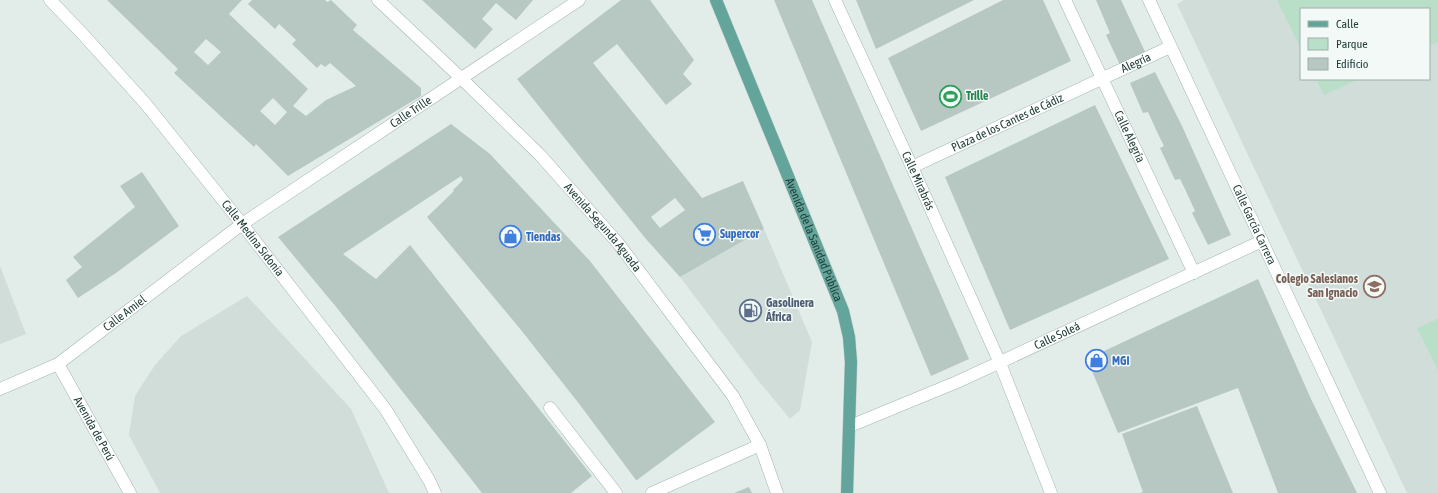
<svg xmlns="http://www.w3.org/2000/svg" width="1438" height="493" viewBox="0 0 1438 493" font-family="'Asap Condensed',sans-serif">
<style>
.built{fill:#d0ddd8;fill-rule:evenodd}
.green{fill:#badfc8}
.building{fill:#b7c8c3;fill-rule:evenodd}
.lines{fill:none;stroke-linecap:round;stroke-linejoin:round}
.minor-casing{stroke:#a4b5b1;stroke-width:13}
.major-casing{stroke:#c1c9c8;stroke-width:13}
.minor{stroke:#fff;stroke-width:12}
.major{stroke:#64a59b;stroke-width:12}
.labels{text-anchor:middle;dominant-baseline:central;stroke-width:3;stroke-linejoin:round;paint-order:stroke}
.street-label{font-size:12px;fill:#213f3a;stroke:#f3f9f7}
.leisure-label{font-size:12px;font-weight:bold;fill:#27864d;stroke:#f3f9f7;text-anchor:start}
.shop-label{font-size:12px;font-weight:bold;fill:#366cbe;stroke:#f3f9f7;text-anchor:start}
.education-label{font-size:12px;font-weight:bold;fill:#785e54;stroke:#f3f9f7;text-anchor:end}
.service-label{font-size:12px;font-weight:bold;fill:#4e5e75;stroke:#f3f9f7;text-anchor:start}
</style>
<rect width="100%" height="100%" fill="#e2ede9"/>
<g class="built">
<path d="M 1184,0 L 1438,0 L 1438,493 L 1407,493 L 1177,4 ZM 1301,9 L 1429,9 L 1429,79 L 1301,79 Z"/>
<polygon points="764,229 812,342 800,410 790,419 757,379 680,277"/>
<polygon points="0,266 26,334 0,344"/>
<polygon points="247,296 351,409 389,493 160,493 129,435 135,396 155,365 181,336"/>
</g>
<g class="green">
<polygon points="1277,0 1438,0 1438,42 1429,46 1429,9 1301,9 1301,49"/>
<polygon points="1316,79 1359,79 1324,95"/>
<polygon points="1438,319 1438,370 1417,328"/>
</g>
<g class="building">
<path d="M 107,0 L 242,0 L 229,14 L 308,89 L 293,106 L 306,116 L 326,100 L 356,86 L 330,63 L 325,67 L 321,64 L 317,68 L 292,44 L 296,40 L 279,24 L 275,29 L 248,4 L 252,0 L 325,0 L 327,2 L 331,0 L 357,25 L 353,30 L 421,88 L 421,96 L 288,176 L 256,144 L 254,147 L 174,73 L 178,69 ZM 206,39 L 221,52 L 208,65 L 194,52 ZM 273,98 L 287,112 L 275,125 L 260,111 Z"/>
<polygon points="422,0 533,0 516,20 496,3 482,19 493,29 475,49"/>
<path d="M 621,0 L 650,0 L 694,60 L 683,74 L 692,84 L 666,105 L 617,44 L 593,63 L 702,198 L 743,181 L 764,229 L 680,277 L 646,239 L 517,79 ZM 675,198 L 685,210 L 660,228 L 651,217 Z"/>
<polygon points="774,0 812,0 969,359 931,376"/>
<polygon points="856,0 974,0 876,49"/>
<polygon points="1003,0 1043,0 1071,61 921,131 888,58"/>
<polygon points="1096,0 1121,0 1147,56 1121,67 1106,35 1110,33"/>
<polygon points="1155,72 1182,126 1231,235 1208,245 1192,213 1195,211 1185,189 1180,179 1175,180 1160,148 1164,146 1159,136 1148,112 1143,113 1130,83"/>
<polygon points="1095,105 1169,259 1010,330 945,177"/>
<polygon points="451,124 490,154 590,261 715,422 637,480 636,480 580,405 521,330 427,217 454,191 453,190 463,180 461,176 343,254 376,279 410,245 592,476 571,493 482,493 337,308 278,237"/>
<polygon points="142,172 179,226 116,273 78,298 66,280 82,267 73,257 135,207 120,186"/>
<polygon points="1258,279 1311,399 1357,493 1278,493 1238,388 1118,433 1087,359"/>
<polygon points="1197,406 1233,493 1140,493 1143,492 1122,434"/>
<polygon points="749,487 752,493 734,493"/>
</g>
<g class="lines">
<defs>
<g id="minor">
<path id="s1" d="M 50,0 L 79,30 L 145,103 L 242,224 L 386,410 L 429,480 L 435,493"/>
<path id="s2" d="M 378,0 L 461,78 L 540,155 L 618,243 L 733,396 L 760,445 L 777,493"/>
<path id="s3" d="M 835,0 L 912,167 L 1000,363 L 1051,493"/>
<path id="s4" d="M 1065,0 L 1194,273"/>
<path id="s5" d="M 1149,0 L 1380,493"/>
<path id="s6" d="M 912,167 L 1170,47"/>
<path id="s7" d="M 58,364 L 130,493"/>
<path id="s8" d="M 0,389 L 58,364 L 242,224 L 579,0"/>
<polyline points="550,408 616,493"/>
<path id="s9" d="M 850,426 L 957,382 L 1262,241"/>
<polyline points="652,493 760,445"/>
</g>
<g id="major">
<path id="s10" d="M 716,0 L 843,311 L 849,337 L 851,362 L 847,493"/>
</g>
</defs>
<use href="#minor" class="minor-casing"/>
<use href="#major" class="major-casing"/>
<use href="#minor" class="minor"/>
<use href="#major" class="major"/>
</g>
<defs>
<symbol id="stadium-ring" viewBox="-11 -11 22 22"><circle r="9.5" fill="#f3f9f7" stroke="#2e9e5b" stroke-width="1.5"/><path d="M0-5a6.5 5 0 1 0 0 10a6.5 5 0 1 0 0-10ZM-3.5-1.8h7v3.6h-7Z" fill="#2e9e5b"/></symbol>
<symbol id="supermarket-ring" viewBox="-11 -11 22 22"><circle r="9.5" fill="#f3f9f7" stroke="#3f7fe0" stroke-width="1.5"/><path d="M-6-5.5h2.5l.6 2H6L4.5 2H-2.5L-4.4-4H-6ZM-1.5 3.2a1.3 1.3 0 1 0 .1 0ZM3 3.2a1.3 1.3 0 1 0 .1 0Z" fill="#3f7fe0"/></symbol>
<symbol id="shop-ring" viewBox="-11 -11 22 22"><circle r="9.5" fill="#f3f9f7" stroke="#3f7fe0" stroke-width="1.5"/><path d="M-5-2.5h2.3a2.7 3.5 0 0 1 5.4 0H5L5.5 6h-11ZM-1.5-2.5h3a1.5 2.3 0 0 0-3 0Z" fill="#3f7fe0"/></symbol>
<symbol id="school-ring" viewBox="-11 -11 22 22"><circle r="9.5" fill="#f3f9f7" stroke="#8d6e63" stroke-width="1.5"/><path d="M0-5L7-2L0 1L-7-2ZM-4 1L0 2.5L4 1V4Q0 6-4 4Z" fill="#8d6e63"/></symbol>
<symbol id="fuel-ring" viewBox="-11 -11 22 22"><circle r="9.5" fill="#f3f9f7" stroke="#5c6f8a" stroke-width="1.5"/><path d="M-5.5-6h7V0h2V4h1.3V-2.5L3-4.5l.8-.8L6-3V5H2.5V1h-1V6h-7ZM-4.2-4.7v3.2H.2V-4.7Z" fill="#5c6f8a"/></symbol>
</defs>
<g fill-rule="evenodd">
<use href="#stadium-ring" x="938" y="84" width="25" height="25"/>
<use href="#supermarket-ring" x="692" y="222" width="25" height="25"/>
<use href="#shop-ring" x="498" y="224" width="25" height="25"/>
<use href="#school-ring" x="1362" y="274" width="25" height="25"/>
<use href="#fuel-ring" x="738" y="298" width="25" height="25"/>
<use href="#shop-ring" x="1084" y="348" width="25" height="25"/>
</g>
<g class="labels">
<g class="street-label">
<text stroke="none"><textPath href="#s6" startOffset="247">Alegría</textPath></text>
<text stroke="none"><textPath href="#s8" startOffset="497">Calle Trille</textPath></text>
<text stroke="none"><textPath href="#s6" startOffset="105">Plaza de los Cantes de Cádiz</textPath></text>
<text stroke="none"><textPath href="#s4" startOffset="151">Calle Alegría</textPath></text>
<text stroke="none"><textPath href="#s3" startOffset="199">Calle Mirabrás</textPath></text>
<text stroke="none"><textPath href="#s5" startOffset="248">Calle García Carrera</textPath></text>
<text stroke="none"><textPath href="#s2" startOffset="320">Avenida Segunda Aguada</textPath></text>
<text stroke="none"><textPath href="#s1" startOffset="313">Calle Medina Sidonia</textPath></text>
<text stroke="none"><textPath href="#s10" startOffset="259">Avenida de la Sanidad Pública</textPath></text>
<text stroke="none"><textPath href="#s8" startOffset="147">Calle Amiel</textPath></text>
<text stroke="none"><textPath href="#s9" startOffset="226">Calle Soleá</textPath></text>
<text stroke="none"><textPath href="#s7" startOffset="74">Avenida de Perú</textPath></text>
</g>
<g class="leisure-label">
<text x="966" y="96">Trille</text>
</g>
<g class="shop-label">
<text x="720" y="234">Supercor</text>
<text x="526" y="237">Tiendas</text>
<text x="1112" y="361">MGI</text>
</g>
<g class="education-label">
<text x="1358" y="279">Colegio Salesianos<tspan x="1358" dy="14">San Ignacio</tspan></text>
</g>
<g class="service-label">
<text x="766" y="303">Gasolinera<tspan x="766" dy="14">África</tspan></text>
</g>
</g>
<rect x="1300" y="8" width="130" height="72" fill="#f3f9f7" stroke="#9fafab"/>
<rect x="1308" y="21" width="20" height="6" fill="#64a59b" stroke="#9fafab"/>
<text x="1336" y="28" font-size="12" fill="#213f3a">Calle</text>
<rect x="1308" y="38" width="20" height="12" fill="#badfc8" stroke="#9fafab"/>
<text x="1336" y="48" font-size="12" fill="#213f3a">Parque</text>
<rect x="1308" y="58" width="20" height="12" fill="#b7c8c3" stroke="#9fafab"/>
<text x="1336" y="68" font-size="12" fill="#213f3a">Edificio</text>
</svg>
